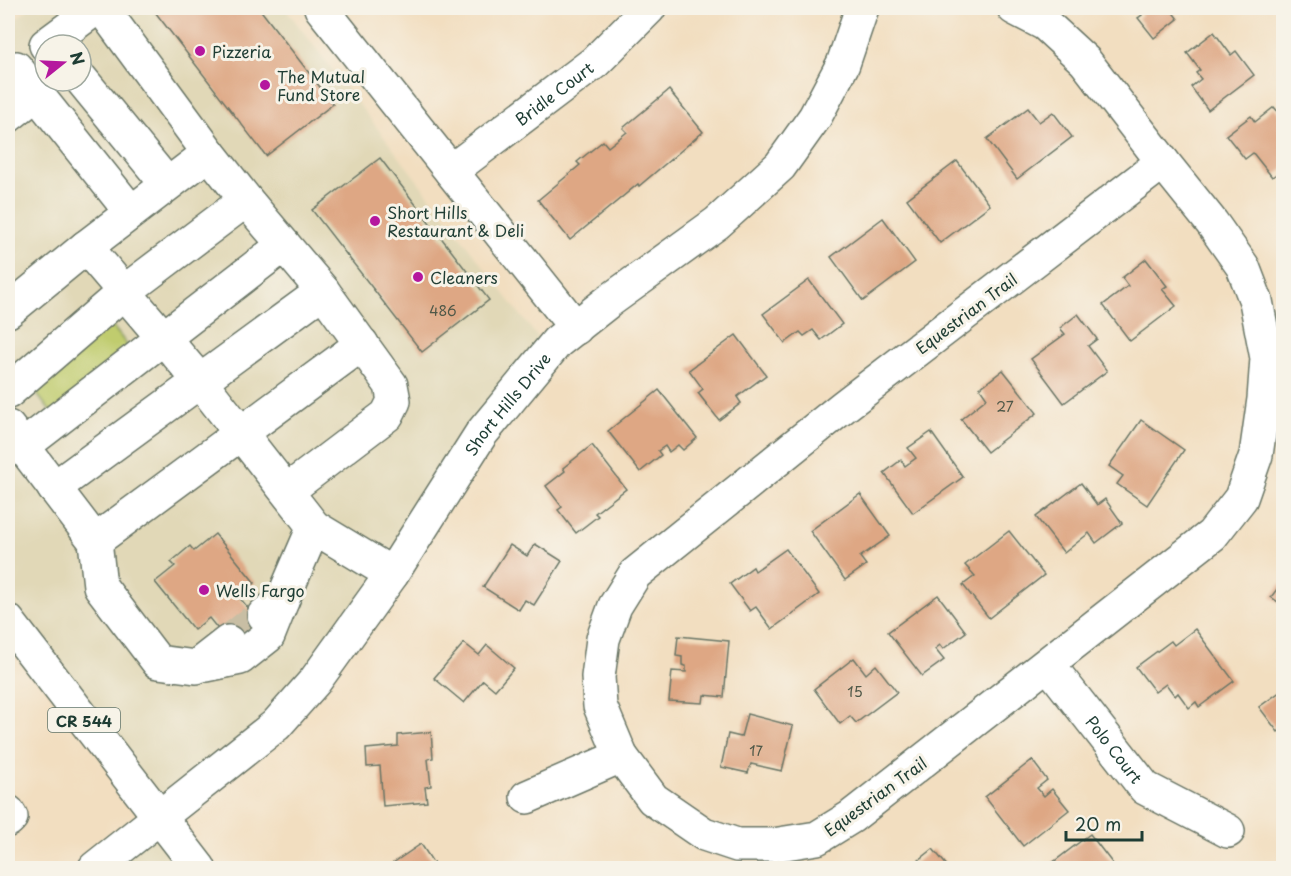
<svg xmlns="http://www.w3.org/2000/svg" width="1291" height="876" viewBox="0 0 1291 876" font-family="'Playpen Sans',sans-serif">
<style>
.built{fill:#e1d8b7;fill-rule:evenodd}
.green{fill:#c0cc6e;stroke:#708451;stroke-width:1.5}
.building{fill:#dea784}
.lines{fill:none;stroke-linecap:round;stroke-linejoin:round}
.minor-tunnel{stroke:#c8bea4;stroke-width:33;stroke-dasharray:33 16;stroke-linecap:butt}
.minor-casing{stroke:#697565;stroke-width:36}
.major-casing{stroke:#697565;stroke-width:36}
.minor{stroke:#fff;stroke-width:33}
.major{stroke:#fff;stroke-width:33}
.poi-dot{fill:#b5179e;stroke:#f7f3e8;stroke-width:2}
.labels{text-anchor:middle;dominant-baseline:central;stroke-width:6;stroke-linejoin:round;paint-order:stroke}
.number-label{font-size:14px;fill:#4f5848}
.shield{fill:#f7f3e8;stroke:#60746a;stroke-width:1.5}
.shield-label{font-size:15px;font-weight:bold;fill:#1f3d34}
.poi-label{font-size:16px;fill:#1f3d34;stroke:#f7f3e8;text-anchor:start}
.street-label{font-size:16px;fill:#1f3d34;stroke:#f7f3e8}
</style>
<rect width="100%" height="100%" fill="#f7f3e8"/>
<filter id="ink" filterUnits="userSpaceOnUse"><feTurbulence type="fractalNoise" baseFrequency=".0167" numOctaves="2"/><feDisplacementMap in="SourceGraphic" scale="12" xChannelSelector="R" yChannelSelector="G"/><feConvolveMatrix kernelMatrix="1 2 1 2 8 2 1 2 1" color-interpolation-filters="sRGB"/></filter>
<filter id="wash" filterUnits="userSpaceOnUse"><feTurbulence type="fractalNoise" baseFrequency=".008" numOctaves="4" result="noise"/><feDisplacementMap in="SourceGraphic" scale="24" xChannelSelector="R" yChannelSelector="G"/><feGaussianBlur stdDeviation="1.35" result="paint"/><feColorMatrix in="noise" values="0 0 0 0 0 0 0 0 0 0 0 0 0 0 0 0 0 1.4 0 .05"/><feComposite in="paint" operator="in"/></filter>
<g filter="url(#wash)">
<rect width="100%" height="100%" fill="#f2dec0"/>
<path class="built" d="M 30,8 L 285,8 L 549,352 L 315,681 L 160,818 L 199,868 L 95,868 L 160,818 L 8,621 L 8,25 ZM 45,45 L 81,45 L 81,81 L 45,81 Z"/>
<polygon class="green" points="103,314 143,365 63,428 23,376"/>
<g id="blocks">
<g class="building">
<polygon points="152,8 259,8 333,104 266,156"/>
<polygon points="1137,8 1174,8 1171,10 1178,19 1154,38 1138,18 1142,15"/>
<polygon points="1214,32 1231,55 1236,51 1254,75 1208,110 1191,87 1201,79 1196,73 1200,70 1187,53"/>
<polygon points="669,90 703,132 639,186 638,184 570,240 538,200 580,165 577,162 603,141 608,147 627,132 623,128"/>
<polygon points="1274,107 1284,119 1284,169 1272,177 1253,153 1245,159 1226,135 1251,116 1255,122"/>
<polygon points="1028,108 1039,122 1053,112 1072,137 1017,179 987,139"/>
<polygon points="380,158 489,300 422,352 312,210"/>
<polygon points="957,161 990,205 940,243 907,199"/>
<polygon points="883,218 915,262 863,301 831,257"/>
<polygon points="1146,259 1167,286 1162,289 1176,306 1130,341 1103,305 1128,286 1122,278"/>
<polygon points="809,280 842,324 821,340 813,330 804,336 800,332 785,343 763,314"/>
<polygon points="1078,314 1097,339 1088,346 1107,371 1064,403 1031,359 1065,334 1060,328"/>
<polygon points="736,335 766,375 737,397 741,403 719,420 698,393 703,389 689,370"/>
<polygon points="1003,370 1037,413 987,452 961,419 987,398 980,388"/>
<polygon points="659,390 697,438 683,450 678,445 669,452 665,446 658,451 661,455 640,472 608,431"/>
<polygon points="1141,420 1184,450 1147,505 1117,484 1123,476 1109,466"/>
<polygon points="931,432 963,477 913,513 884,473 901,460 905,466 916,458 908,448"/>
<polygon points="592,445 626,489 595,513 598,516 576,533 558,510 562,507 546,486 565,471 563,468"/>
<polygon points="1081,483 1097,505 1105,499 1122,523 1096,543 1089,533 1064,553 1036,517"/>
<polygon points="860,494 890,536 860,557 866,565 845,580 810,531"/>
<polygon points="1009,531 1044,575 989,618 963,585 975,576 965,565"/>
<polygon points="215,534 255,583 239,597 259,621 230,644 209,618 194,630 155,582 175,566 171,562 190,546 194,551"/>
<polygon points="535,544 562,561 534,605 525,600 519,610 483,587 510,545 527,556"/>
<polygon points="786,549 819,594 772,629 756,607 750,611 730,584 753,567 755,571"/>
<polygon points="1284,580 1284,606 1271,597"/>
<polygon points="938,595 966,632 943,649 940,645 935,649 944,660 922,676 888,632"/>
<polygon points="1195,629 1234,681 1199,707 1196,702 1189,708 1178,693 1175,696 1166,684 1155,692 1136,667 1171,641 1174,645"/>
<polygon points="678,636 729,641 724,697 704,695 703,703 669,701 672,671 686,672 686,666 682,665 682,657 676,656"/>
<polygon points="464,643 479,655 487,645 514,668 495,690 483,680 464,703 434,678"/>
<polygon points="854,658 866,674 876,665 897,692 856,723 850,716 840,724 814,689"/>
<polygon points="1284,689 1284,727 1278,732 1259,707"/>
<polygon points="747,714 793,726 782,771 751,764 748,773 721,767 728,734 741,737"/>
<polygon points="431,732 433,758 428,759 431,786 425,787 427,802 383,806 380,766 367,767 366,749 398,746 398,735"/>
<polygon points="1032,760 1047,780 1037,788 1044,796 1052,789 1069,810 1023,846 985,797"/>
<polygon points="1090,834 1116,868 1054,868 1051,864"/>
<polygon points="421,844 436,867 433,868 393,868 390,865"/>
<polygon points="933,849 949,868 909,868"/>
</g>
</g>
</g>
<g filter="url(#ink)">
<use href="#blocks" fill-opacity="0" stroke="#697565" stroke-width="1.5"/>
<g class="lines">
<polyline class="minor-tunnel" points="228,642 257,619"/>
<defs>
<g id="minor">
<polyline points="321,8 576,328"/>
<polyline points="1014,8 1045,24 1085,61 1163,162"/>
<polyline points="46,45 96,8"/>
<polyline points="16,68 131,212"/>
<polyline points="81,79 167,184"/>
<polyline points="8,116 36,94"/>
<polygon points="1163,162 1212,223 1243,267 1256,301 1267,358 1264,399 1256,455 1241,498 1212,535 851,817 817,838 773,845 737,845 704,834 653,799 621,756 600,706 598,677 603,639 615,606 635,574 843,407"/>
<path id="s1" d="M 451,171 L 595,62 L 649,8"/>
<polyline points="246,200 323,291"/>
<polyline points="86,247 200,381 314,527 392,574"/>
<polyline points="8,311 86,247 209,153 102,8"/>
<polyline points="8,392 124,292 246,200 209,153"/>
<polyline points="8,427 95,541 100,586 158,662 196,667 228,642"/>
<polyline points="22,447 284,245"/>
<polyline points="54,488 323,291 391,385 394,401 387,415 288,490"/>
<polyline points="95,541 362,344"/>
<polyline points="264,615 282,601 314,527"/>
<path id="s2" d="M 1048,664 L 1145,788 L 1228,831"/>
<polyline points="206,665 240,658 268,636 282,601"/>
<polyline points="527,797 621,756"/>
<polyline points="8,812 11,817 8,820"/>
<path id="s3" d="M 95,868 L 276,725 L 315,681 L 392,574 L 481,434 L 557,342 L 609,301 L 717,223 L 780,166 L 815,117 L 843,64 L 862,8"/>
</g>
<polyline id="major" points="8,621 199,868"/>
</defs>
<use href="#minor" class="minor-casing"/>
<use href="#major" class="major-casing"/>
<use href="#minor" class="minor"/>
<use href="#major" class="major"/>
</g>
</g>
<g class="poi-dot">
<circle cx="200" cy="51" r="6"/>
<circle cx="265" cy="85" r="6"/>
<circle cx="375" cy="221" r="6"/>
<circle cx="418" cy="277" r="6"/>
<circle cx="204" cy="590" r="6"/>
</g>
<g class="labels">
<g class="number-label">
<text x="443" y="310">486</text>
<text x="1005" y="406">27</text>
<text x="855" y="691">15</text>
<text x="756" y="750">17</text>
</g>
<rect class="shield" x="48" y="708" width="72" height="24" rx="4.5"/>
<g class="shield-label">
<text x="84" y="720">CR 544</text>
</g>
<g class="poi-label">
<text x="212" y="51">Pizzeria</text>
<text x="277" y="76">The Mutual<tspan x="277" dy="18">Fund Store</tspan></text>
<text x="387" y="212">Short Hills<tspan x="387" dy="18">Restaurant &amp; Deli</tspan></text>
<text x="430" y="277">Cleaners</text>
<text x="216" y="590">Wells Fargo</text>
</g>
<g class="street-label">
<text stroke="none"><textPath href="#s1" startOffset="129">Bridle Court</textPath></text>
<text transform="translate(966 313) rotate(-37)">Equestrian Trail</text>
<text stroke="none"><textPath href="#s3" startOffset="627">Short Hills Drive</textPath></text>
<text stroke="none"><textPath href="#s2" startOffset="108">Polo Court</textPath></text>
<text transform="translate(875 796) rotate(-36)">Equestrian Trail</text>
</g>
</g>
<rect width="1291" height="876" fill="none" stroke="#f7f3e8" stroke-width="30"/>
<g transform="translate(63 63) rotate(72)"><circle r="28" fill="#f7f3e8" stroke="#a1aaa0" stroke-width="1.5"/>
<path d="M0-4.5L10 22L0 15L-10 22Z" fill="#b5179e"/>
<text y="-9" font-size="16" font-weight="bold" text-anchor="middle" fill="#1f3d34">N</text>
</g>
<path d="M1066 831v9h76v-9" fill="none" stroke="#1f3d34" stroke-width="3"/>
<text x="1075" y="831" font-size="18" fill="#1f3d34" stroke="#f7f3e8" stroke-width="4.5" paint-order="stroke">20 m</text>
</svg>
